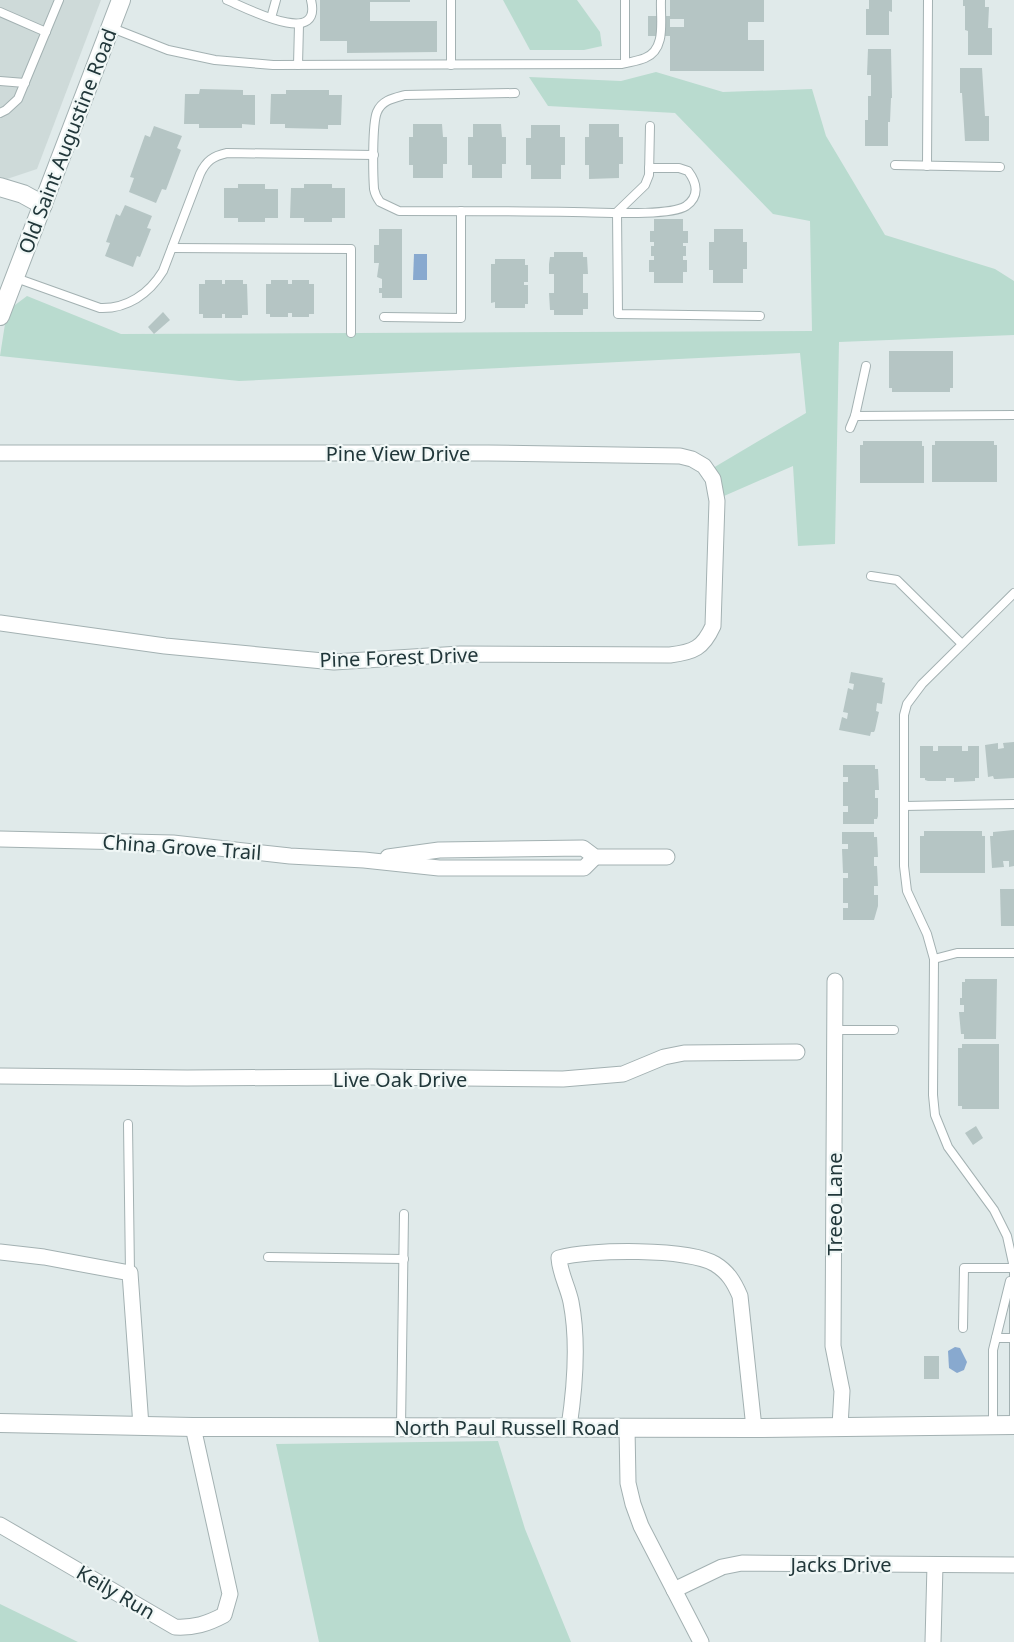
<svg xmlns="http://www.w3.org/2000/svg" width="1014" height="1642" viewBox="0 0 1014 1642" font-family="'Noto Sans',sans-serif">
<style>
.built{fill:#cedad9}
.green{fill:#b9dbcf}
.water{fill:#88a9cf}
.building{fill:#b5c5c4;fill-rule:evenodd}
.lines{fill:none;stroke-linecap:round;stroke-linejoin:round}
.service-casing{stroke:#a3b1b2;stroke-width:10}
.minor-casing{stroke:#a3b1b2;stroke-width:17}
.tertiary-casing{stroke:#a3b1b2;stroke-width:20}
.service{stroke:#fff;stroke-width:8}
.minor{stroke:#fff;stroke-width:15}
.tertiary{stroke:#fff;stroke-width:18}
.labels{text-anchor:middle;dominant-baseline:central;stroke-width:4.5;stroke-linejoin:round;paint-order:stroke}
.street-label{font-size:20px;fill:#21373a;stroke:#f0f7f6}
</style>
<rect width="100%" height="100%" fill="#e0eaea"/>
<polygon class="built" points="0,0 101,0 37,169 7,179 0,177"/>
<g class="green">
<polygon points="503,0 577,0 600,32 602,46 584,50 530,50"/>
<polygon points="656,72 723,92 812,89 826,136 885,235 995,269 1014,281 1014,335 839,342 835,544 798,546 793,466 724,496 713,468 806,413 800,353 239,381 0,356 7,311 27,296 121,334 812,331 810,221 773,214 675,113 548,106 529,77 621,81"/>
<polygon points="498,1441 525,1529 571,1642 319,1642 276,1444"/>
<polygon points="0,1604 78,1642 0,1642"/>
</g>
<g class="water">
<polygon points="414,254 427,254 427,280 413,280"/>
<polygon points="955,1347 960,1348 967,1362 964,1370 957,1373 949,1368 948,1351"/>
</g>
<g class="building">
<polygon points="320,0 410,0 410,2 370,2 370,21 437,21 437,52 347,53 347,41 320,41"/>
<path d="M 670,0 L 764,0 L 764,22 L 748,22 L 748,40 L 764,40 L 764,71 L 670,71 L 670,36 L 648,36 L 648,16 L 670,16 ZM 670,19 L 684,19 L 684,27 L 670,27 Z"/>
<polygon points="869,0 892,0 892,12 889,11 889,35 866,35 866,9 869,9"/>
<polygon points="963,0 985,0 985,7 989,7 988,28 992,28 992,55 968,55 968,31 965,30 965,6 963,6"/>
<polygon points="868,49 891,49 892,98 891,98 890,122 888,122 888,146 865,146 865,120 868,120 868,96 871,96 871,75 867,75"/>
<polygon points="960,68 982,68 985,116 989,116 989,141 965,141 962,93 960,93"/>
<polygon points="200,89 243,90 243,95 255,95 255,125 242,124 242,128 199,128 199,124 184,124 185,94 199,94"/>
<polygon points="286,90 329,90 329,95 342,95 341,125 328,125 328,129 285,128 285,124 270,124 271,94 286,94"/>
<polygon points="413,124 442,124 443,137 447,137 447,164 443,164 443,178 413,178 413,165 409,165 409,137 413,137"/>
<polygon points="473,124 501,124 502,137 506,137 506,164 502,164 502,178 472,178 472,165 468,165 468,137 473,137"/>
<polygon points="589,124 619,124 619,137 623,137 623,164 619,164 619,178 589,179 589,165 585,165 585,137 589,137"/>
<polygon points="531,125 560,125 560,137 565,137 565,165 561,165 561,179 531,179 531,165 526,165 526,138 531,138"/>
<polygon points="154,126 182,136 177,148 181,150 166,190 162,189 156,203 129,192 134,178 130,177 145,135 150,137"/>
<polygon points="238,184 265,184 265,189 278,189 278,218 265,218 265,222 238,222 238,218 224,218 224,188 238,188"/>
<polygon points="304,184 332,184 332,188 345,188 345,218 332,218 332,222 304,222 304,218 290,218 291,188 304,188"/>
<polygon points="125,205 152,216 147,228 151,229 140,257 137,256 133,267 105,256 110,243 106,242 116,214 120,216"/>
<polygon points="654,219 683,219 683,231 688,231 688,243 683,243 683,246 686,246 686,256 683,256 683,260 687,260 687,272 683,272 683,283 654,283 654,272 649,272 649,260 654,260 654,256 651,256 651,246 654,246 654,242 650,242 650,231 654,231"/>
<polygon points="379,229 402,229 402,298 382,298 382,293 379,293 379,288 382,288 382,279 377,277 379,263 374,263 374,245 379,245"/>
<polygon points="714,229 743,229 743,242 747,242 747,269 743,269 743,283 713,283 713,270 709,270 709,242 714,242"/>
<polygon points="554,252 583,252 583,257 587,257 588,274 583,274 583,293 588,293 588,309 583,309 583,315 554,315 554,310 550,310 549,293 554,293 554,274 549,274 549,264 550,257 554,257"/>
<polygon points="495,259 525,259 525,265 528,265 528,282 524,282 524,285 528,285 528,304 525,304 525,308 495,308 495,302 491,303 491,264 495,264"/>
<polygon points="205,280 222,280 222,284 225,284 225,280 243,280 243,284 247,284 248,315 242,315 242,318 225,318 225,314 222,314 222,318 203,318 203,314 199,314 199,284 205,284"/>
<polygon points="271,280 288,280 288,284 292,284 292,280 309,280 309,284 314,284 314,314 309,314 309,317 292,317 292,313 288,313 288,317 270,317 270,314 266,314 266,284 271,284"/>
<polygon points="163,312 170,320 154,334 148,327"/>
<polygon points="889,351 953,351 953,388 950,388 950,392 892,392 892,388 889,388"/>
<polygon points="863,441 922,441 922,446 924,446 924,483 860,483 860,445 863,445"/>
<polygon points="935,441 994,441 994,445 997,445 997,482 932,482 932,445 935,445"/>
<polygon points="851,672 883,678 882,682 885,683 882,704 877,703 876,711 879,712 875,730 874,732 871,732 870,736 839,730 842,717 847,719 848,713 843,712 848,688 853,690 854,684 849,683"/>
<polygon points="1014,742 1014,778 997,779 994,779 993,776 988,777 985,745 998,743 998,749 1004,748 1003,743"/>
<polygon points="920,746 933,746 933,751 938,751 938,746 962,746 962,751 968,751 968,746 979,746 979,778 975,778 975,781 954,782 954,778 946,778 946,781 928,781 925,780 925,778 920,778"/>
<polygon points="843,765 875,765 875,769 878,769 879,790 875,790 875,798 878,798 878,816 877,819 874,819 874,824 843,824 843,812 848,812 848,806 843,806 843,782 848,782 848,777 843,777"/>
<polygon points="1014,830 1014,866 1009,867 1009,861 1003,861 1004,867 992,868 990,836 993,836 993,832"/>
<polygon points="924,831 982,831 982,836 985,836 985,873 920,873 920,836 924,836"/>
<polygon points="842,832 874,832 874,837 877,837 878,857 874,857 874,866 877,866 878,886 874,886 874,895 878,895 878,906 874,920 843,920 843,908 848,908 848,903 843,903 843,878 848,878 848,873 843,873 842,849 848,849 848,844 842,844"/>
<polygon points="1000,889 1014,889 1014,926 1001,926"/>
<polygon points="965,979 997,979 996,1039 964,1039 964,1034 961,1034 959,1012 964,1012 964,1005 960,1005 960,998 962,998 962,982 965,982"/>
<polygon points="962,1044 999,1044 999,1109 962,1109 962,1106 958,1106 958,1048 962,1048"/>
<polygon points="976,1126 983,1138 973,1145 965,1133"/>
<rect x="924" y="1356" width="15" height="23"/>
</g>
<g class="lines">
<defs>
<g id="service">
<path d="M 227,0 C 244,7 323,49 311,0"/>
<polyline points="451,0 451,65"/>
<polyline points="0,12 46,32"/>
<polyline points="271,18 276,0"/>
<path d="M 112,28 L 168,50 L 215,60 L 273,65 L 622,64 C 629,62 638,61 645,58 C 667,49 660,19 661,0"/>
<polyline points="625,63 625,0"/>
<polyline points="298,65 299,25"/>
<polyline points="0,81 25,83"/>
<path d="M 515,93 L 405,95 C 394,98 382,100 377,112 C 372,124 373,174 374,189 C 375,194 377,198 380,202 L 399,211 C 457,211 515,211 573,212 C 596,212 669,217 686,206 C 700,196 697,183 688,171 L 679,168 L 649,168"/>
<polyline points="0,113 6,110 18,99 59,0"/>
<polyline points="650,126 649,175 645,185 617,212 618,314 760,316"/>
<polyline points="895,165 1000,167"/>
<polyline points="927,166 928,0"/>
<polyline points="172,248 351,249 351,333"/>
<path d="M 16,278 L 100,308 C 127,309 149,294 163,271 L 200,174 C 206,161 213,156 227,153 L 374,155"/>
<polyline points="384,317 461,318 461,211"/>
<polyline points="855,416 1014,415"/>
<polyline points="850,428 855,416 866,366"/>
<polyline points="871,576 897,580 962,644"/>
<polyline points="904,806 1014,804"/>
<polyline points="934,959 957,953 1014,953"/>
<polyline points="834,1030 894,1030"/>
<polyline points="128,1124 130,1273"/>
<polyline points="268,1257 404,1259"/>
<polyline points="963,1328 964,1268 1014,1268"/>
<polyline points="996,1338 1014,1338"/>
<polyline points="1014,1424 1014,1268 1007,1236 994,1210 948,1147 935,1115 933,1095 934,959 927,934 907,891 904,866 904,715 907,704 922,684 1014,593"/>
<polyline points="993,1425 993,1350 1010,1281"/>
<polyline points="401,1427 404,1214"/>
</g>
<g id="minor">
<path d="M 0,453 L 488,453 L 680,456 L 692,459 L 704,466 L 713,479 L 717,501 L 713,626 C 703,648 694,652 670,655 L 460,654 L 334,662 L 165,646 L 0,623"/>
<polyline points="0,839 173,843 290,856 364,860 439,868 584,868 595,857"/>
<polyline points="388,857 439,850 583,848 595,857 667,857"/>
<polyline points="835,981 833,1346 842,1391 840,1426"/>
<polyline points="0,1076 187,1078 368,1077 563,1079 623,1074 664,1057 684,1053 797,1052"/>
<polyline points="0,1252 44,1257 130,1273 141,1426"/>
<path d="M 569,1427 C 575,1387 579,1343 571,1302 C 568,1287 560,1274 559,1258 C 588,1249 690,1248 715,1264 C 728,1272 734,1282 740,1296 L 754,1428"/>
<polyline points="627,1428 628,1483 633,1504 641,1526 701,1642"/>
<path d="M 0,1525 L 175,1627 C 194,1628 207,1624 224,1615 L 230,1594 L 193,1427"/>
<polyline points="674,1590 722,1567 742,1563 1014,1565"/>
<polyline points="933,1642 935,1565"/>
</g>
<g id="tertiary">
<polyline points="0,187 23,194 43,205"/>
<polyline points="0,316 121,0"/>
<polyline points="0,1423 193,1427 754,1428 1014,1425"/>
</g>
</defs>
<use href="#service" class="service-casing"/>
<use href="#minor" class="minor-casing"/>
<use href="#tertiary" class="tertiary-casing"/>
<use href="#service" class="service"/>
<use href="#minor" class="minor"/>
<use href="#tertiary" class="tertiary"/>
</g>
<g class="labels">
<g class="street-label">
<text transform="translate(67 141) rotate(-69)">Old Saint Augustine Road</text>
<text x="398" y="453">Pine View Drive</text>
<text transform="translate(399 657) rotate(-2)">Pine Forest Drive</text>
<text transform="translate(182 847) rotate(4)">China Grove Trail</text>
<text x="400" y="1079">Live Oak Drive</text>
<text transform="translate(834 1204) rotate(-90)">Treeo Lane</text>
<text x="507" y="1427">North Paul Russell Road</text>
<text x="841" y="1564">Jacks Drive</text>
<text transform="translate(116 1592) rotate(30)">Keily Run</text>
</g>
</g>
</svg>
